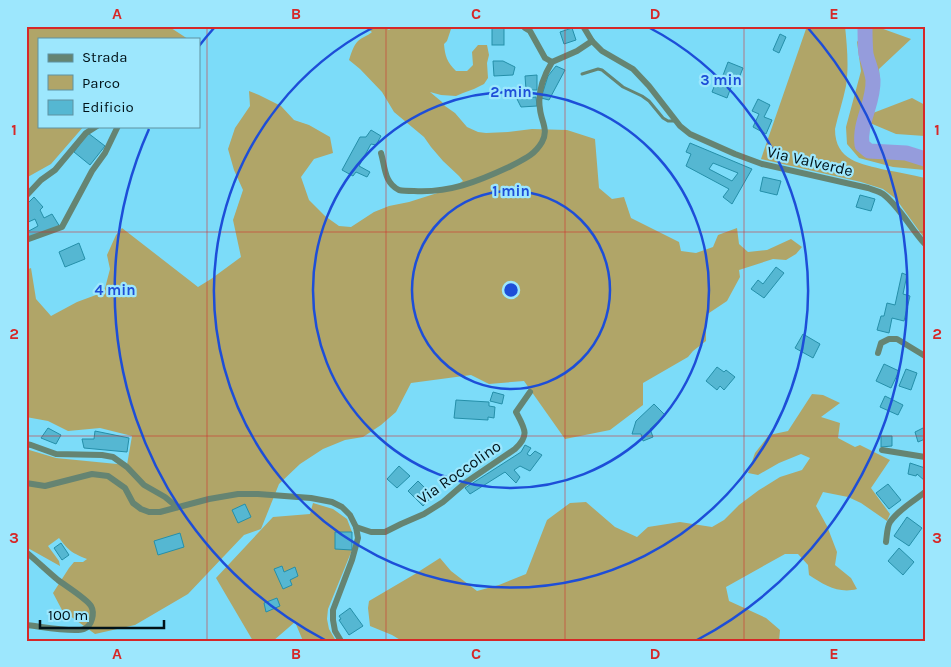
<svg xmlns="http://www.w3.org/2000/svg" width="951" height="667" viewBox="0 0 951 667" font-family="Karla,sans-serif">
<style>
.green{fill:#b0a568}
.lines{fill:none;stroke-linecap:round;stroke-linejoin:round}
.river{stroke:#959cdc;stroke-width:15}
.building{fill:#55b7d2;stroke:#258fa9;fill-rule:evenodd}
.service{stroke:#658472;stroke-width:3}
.minor{stroke:#658472;stroke-width:6}
.grid{fill:none;stroke:#d62828;stroke-width:1;stroke-opacity:0.55}
.ring{fill:none;stroke:#1d4ed8;stroke-width:2.5}
.labels{text-anchor:middle;dominant-baseline:central;stroke-width:4.5;stroke-linejoin:round;paint-order:stroke}
.street-label{font-size:16px;fill:#011218;stroke:#9de7fd}
.centre{fill:#1d4ed8;stroke:#9de7fd;stroke-width:2.5}
.ring-label{font-size:15px;text-anchor:middle;font-weight:bold;fill:#1d4ed8;stroke:#9de7fd;stroke-width:4.5;stroke-linejoin:round;paint-order:stroke}
.neatline{fill:none;stroke:#d62828;stroke-width:2}
.grid-label{font-size:16px;text-anchor:middle;font-weight:bold;fill:#d62828}
</style>
<rect width="100%" height="100%" fill="#7cdcf9"/>
<g class="green">
<polygon points="26,26 168,26 188,39 39,39 39,126 84,126 51,164 26,178"/>
<path d="M 364,26 L 382,26 L 389,30 L 394,26 L 452,26 L 447,41 L 444,44 C 445,56 447,62 456,71 L 467,71 L 473,65 L 472,52 L 478,45 L 487,45 L 489,55 L 487,63 L 488,78 L 484,84 L 474,89 L 463,93 L 456,96 L 441,95 L 430,92 L 442,102 L 445,106 L 455,113 L 467,127 L 478,132 L 486,133 L 508,132 L 532,129 L 567,130 L 595,139 L 599,188 L 612,199 L 624,197 L 631,218 L 679,242 L 681,251 L 696,253 L 713,247 L 718,235 L 737,228 L 739,244 L 748,252 L 767,250 L 791,239 L 802,247 L 796,254 L 786,260 L 773,259 L 739,270 L 740,277 L 727,301 L 706,315 L 706,341 L 693,351 L 688,357 L 643,383 L 643,405 L 610,430 L 565,439 L 524,381 L 489,384 L 471,375 L 411,383 L 396,412 L 381,425 L 363,437 L 345,440 L 323,449 L 300,464 L 279,484 L 261,529 L 244,535 L 188,594 L 135,625 L 95,634 L 62,610 L 53,593 L 69,568 L 74,562 L 83,562 L 87,559 C 72,553 69,551 59,538 L 48,546 L 59,561 L 60,566 L 26,547 L 26,449 L 56,458 L 127,465 L 132,436 L 100,428 L 68,431 L 48,421 L 26,417 L 26,270 L 31,268 L 36,299 L 51,316 L 77,302 L 104,292 L 110,269 L 107,255 L 116,235 L 122,228 L 198,287 L 211,279 L 241,257 L 233,220 L 243,190 L 234,170 L 228,149 L 235,128 L 250,106 L 249,91 L 259,95 L 281,106 L 294,120 L 309,125 L 330,137 L 333,153 L 314,159 L 301,177 L 309,200 L 325,216 L 339,226 L 351,227 L 374,212 L 389,206 L 409,202 L 450,189 L 463,181 L 459,176 L 443,161 L 431,147 L 424,137 L 394,112 L 382,92 L 360,69 L 349,60 C 351,54 353,46 358,41 C 362,37 368,36 372,32 Z"/>
<path d="M 807,26 L 845,26 C 847,46 849,66 846,86 C 843,101 838,115 835,129 C 835,161 861,164 886,170 C 899,172 912,175 925,178 L 925,239 L 896,199 L 883,189 L 861,182 L 761,159 Z"/>
<path d="M 858,26 L 875,26 L 911,39 L 879,69 L 880,82 L 877,99 L 861,120 L 858,136 L 859,145 C 862,149 863,152 868,153 C 876,154 881,151 888,150 C 901,149 912,155 925,154 L 925,170 L 893,167 L 859,158 L 847,144 L 846,127 L 861,71 L 857,42 L 861,36 Z"/>
<polygon points="912,98 925,105 925,136 896,134 870,123 873,113"/>
<path d="M 812,394 L 823,395 L 840,403 L 821,417 L 840,423 L 838,438 L 855,447 L 860,445 L 890,460 L 871,488 L 890,514 L 887,521 L 861,503 L 848,497 L 823,492 L 816,506 L 827,526 L 837,552 L 835,565 L 851,578 L 857,589 C 839,594 824,585 809,575 L 808,565 L 798,554 L 785,554 L 726,587 L 729,601 L 766,618 L 780,630 L 779,641 L 402,641 L 392,635 L 370,626 L 368,608 L 369,601 L 415,574 L 440,558 L 451,571 L 477,591 L 499,585 L 526,574 L 547,520 L 570,503 L 586,502 L 615,527 L 637,537 L 648,527 L 680,522 L 712,527 L 724,520 L 739,505 L 759,490 L 780,477 L 802,470 L 810,458 L 801,454 L 779,463 L 758,475 L 748,473 L 755,453 L 769,435 L 788,431 Z"/>
<polygon points="313,503 333,509 347,519 352,532 352,550 328,609 327,619 329,629 336,641 303,641 295,622 273,641 253,641 216,578 273,517 310,514"/>
</g>
<g class="lines">
<path class="river" d="M 865,26 C 865,35 865,45 866,54 C 868,62 872,71 873,80 C 874,103 859,122 862,145 L 869,151 L 906,153 L 925,159"/>
</g>
<g class="building">
<rect x="492" y="26" width="12" height="19"/>
<polygon points="572,28 576,40 564,44 560,32"/>
<polygon points="780,34 786,37 779,53 773,50"/>
<polygon points="493,61 503,61 515,67 513,75 494,76"/>
<polygon points="728,62 743,68 737,83 733,82 727,98 712,92 718,77 722,78"/>
<polygon points="556,66 565,70 549,100 541,98 548,76"/>
<polygon points="537,75 537,90 526,90 525,76"/>
<polygon points="524,92 527,98 536,97 537,106 521,107 514,93"/>
<polygon points="758,99 770,105 764,117 772,120 766,134 753,127 759,114 752,111"/>
<polygon points="371,130 381,136 376,145 371,144 359,166 370,172 367,177 356,172 353,176 342,170 360,137 366,137"/>
<polygon points="88,133 105,146 90,165 74,152"/>
<path d="M 690,143 L 752,169 L 732,204 L 723,197 L 729,189 L 686,166 L 691,154 L 686,152 ZM 713,163 L 738,173 L 732,181 L 709,169 Z"/>
<polygon points="763,177 781,181 777,195 760,191"/>
<polygon points="860,195 875,199 871,211 856,207"/>
<polygon points="34,197 43,207 40,210 44,218 52,214 60,227 26,239 26,230 27,232 38,226 35,219 26,223 26,205"/>
<polygon points="79,243 85,259 65,267 59,252"/>
<polygon points="776,267 784,273 764,298 751,289 758,280 763,284"/>
<polygon points="902,273 907,275 903,294 910,296 904,321 892,318 889,333 877,330 881,316 884,316 887,303 895,305"/>
<polygon points="803,334 820,344 813,358 795,348"/>
<polygon points="884,364 899,371 891,388 876,381"/>
<polygon points="717,367 724,372 726,370 735,377 724,390 720,386 717,390 706,381"/>
<polygon points="906,369 917,373 911,390 899,386"/>
<polygon points="493,392 504,395 502,404 490,401"/>
<polygon points="885,396 903,405 898,415 880,407"/>
<polygon points="456,400 489,402 489,406 495,407 494,418 488,417 488,420 454,418"/>
<polygon points="654,404 665,415 650,429 653,437 643,441 641,434 632,434 636,421"/>
<polygon points="925,427 925,439 918,442 915,432"/>
<polygon points="48,428 61,435 56,444 41,438"/>
<polygon points="95,431 129,438 127,452 84,448 82,439 94,439"/>
<polygon points="881,436 892,436 892,446 881,447"/>
<polygon points="525,445 531,448 527,454 530,456 535,451 542,455 530,471 520,466 514,470 520,477 516,483 505,472 470,494 465,488 521,452"/>
<polygon points="910,463 925,468 925,481 917,474 916,476 908,474"/>
<polygon points="399,466 410,476 397,488 387,479"/>
<polygon points="418,481 433,496 423,506 408,491"/>
<polygon points="888,484 901,500 889,509 876,493"/>
<polygon points="245,504 251,517 238,523 232,510"/>
<polygon points="907,517 922,528 909,546 894,536"/>
<polygon points="335,532 352,532 352,550 335,549"/>
<polygon points="180,533 184,547 158,555 154,541"/>
<polygon points="61,543 69,555 62,560 54,548"/>
<polygon points="899,548 914,562 903,575 888,561"/>
<polygon points="282,566 284,572 295,567 298,576 290,580 292,585 283,589 274,569"/>
<polygon points="277,598 280,606 266,612 264,603"/>
<polygon points="350,608 363,626 349,635 339,620 341,619 339,616"/>
</g>
<g class="lines">
<polyline class="service" points="582,74 598,69 602,70 623,87 642,96 649,101 663,118 668,121 676,121"/>
<g class="minor">
<path d="M 583,26 L 592,41 L 602,51 L 633,69 L 649,86 L 680,126 L 690,134 L 735,154 L 762,164 L 868,188 C 873,190 879,191 883,194 C 899,206 911,229 925,244"/>
<polyline points="525,28 530,31 545,58 552,62 577,51 592,41"/>
<path d="M 381,153 C 385,166 384,183 399,190 C 403,191 409,191 414,191 C 449,193 477,182 509,167 C 522,160 534,156 542,142 C 549,130 541,121 540,109 C 537,92 543,77 552,62"/>
<polyline points="26,196 41,180 55,170 86,133 97,126"/>
<polyline points="26,240 62,227 92,171 105,153 118,126"/>
<polyline points="878,353 881,343 889,339 897,339 925,356"/>
<polyline points="26,444 31,445 56,454 102,455 113,457 127,467 144,485 165,497 177,507"/>
<polyline points="882,450 925,457"/>
<polyline points="26,483 45,486 92,474 108,476 125,488 133,503 141,509 149,512 160,512 209,499 238,494 258,494 311,498 332,502 342,507 350,515 356,527 358,538 352,560 333,610 333,620 335,631 341,641"/>
<path d="M 356,527 L 371,532 L 385,532 L 401,524 L 424,514 L 443,502 L 465,483 L 515,449 C 530,435 525,429 516,412 L 530,392"/>
<path d="M 886,542 C 887,535 887,527 890,522 C 899,509 913,502 925,492"/>
<path d="M 26,552 C 37,561 47,571 58,580 C 66,586 87,599 91,606 C 95,613 92,626 84,629 C 74,633 38,626 26,625"/>
</g>
</g>
<path class="grid" d="M 207,26 L 207,641M 386,26 L 386,641M 565,26 L 565,641M 744,26 L 744,641M 26,232 L 925,232M 26,436 L 925,436"/>
<g class="ring">
<circle cx="511" cy="290" r="99"/>
<circle cx="511" cy="290" r="198"/>
<path d="M648 27A297 297 0 1 1 374 27"/>
<path d="M325 640A396 396 0 0 1 149 129M199 46A396 396 0 0 1 214 28M808 28A396 396 0 0 1 697 640"/>
</g>
<g class="labels">
<g class="street-label">
<text transform="translate(810 161) rotate(13)">Via Valverde</text>
<text transform="translate(459 472) rotate(-35)">Via Roccolino</text>
</g>
</g>
<circle cx="511" cy="290" r="8" class="centre"/>
<g class="ring-label">
<text x="721" y="85">3 min</text>
<text x="511" y="97">2 min</text>
<text x="511" y="196">1 min</text>
<text x="115" y="295">4 min</text>
</g>
<rect width="951" height="667" fill="none" stroke="#9de7fd" stroke-width="55"/>
<rect x="38" y="38" width="162" height="90" fill="#9de7fd" stroke="#5f92a1"/>
<rect x="48" y="54" width="25" height="8" fill="#658472" stroke="#5f92a1"/>
<text x="82" y="62" font-size="15" fill="#011218">Strada</text>
<rect x="48" y="75" width="25" height="15" fill="#b0a568" stroke="#5f92a1"/>
<text x="82" y="88" font-size="15" fill="#011218">Parco</text>
<rect x="48" y="100" width="25" height="15" fill="#55b7d2" stroke="#5f92a1"/>
<text x="82" y="112" font-size="15" fill="#011218">Edificio</text>
<path d="M40 620v8h124v-8" fill="none" stroke="#011218" stroke-width="2.5"/>
<text x="48" y="620" font-size="15" fill="#011218" stroke="#9de7fd" stroke-width="4" paint-order="stroke">100 m</text>
<rect x="28" y="28" width="896" height="612" class="neatline"/>
<g class="grid-label">
<text x="117" y="19">A</text>
<text x="296" y="19">B</text>
<text x="476" y="19">C</text>
<text x="655" y="19">D</text>
<text x="834" y="19">E</text>
<text x="14" y="135">1</text>
<text x="937" y="135">1</text>
<text x="14" y="339">2</text>
<text x="937" y="339">2</text>
<text x="14" y="543">3</text>
<text x="937" y="543">3</text>
<text x="117" y="659">A</text>
<text x="296" y="659">B</text>
<text x="476" y="659">C</text>
<text x="655" y="659">D</text>
<text x="834" y="659">E</text>
</g>
</svg>
